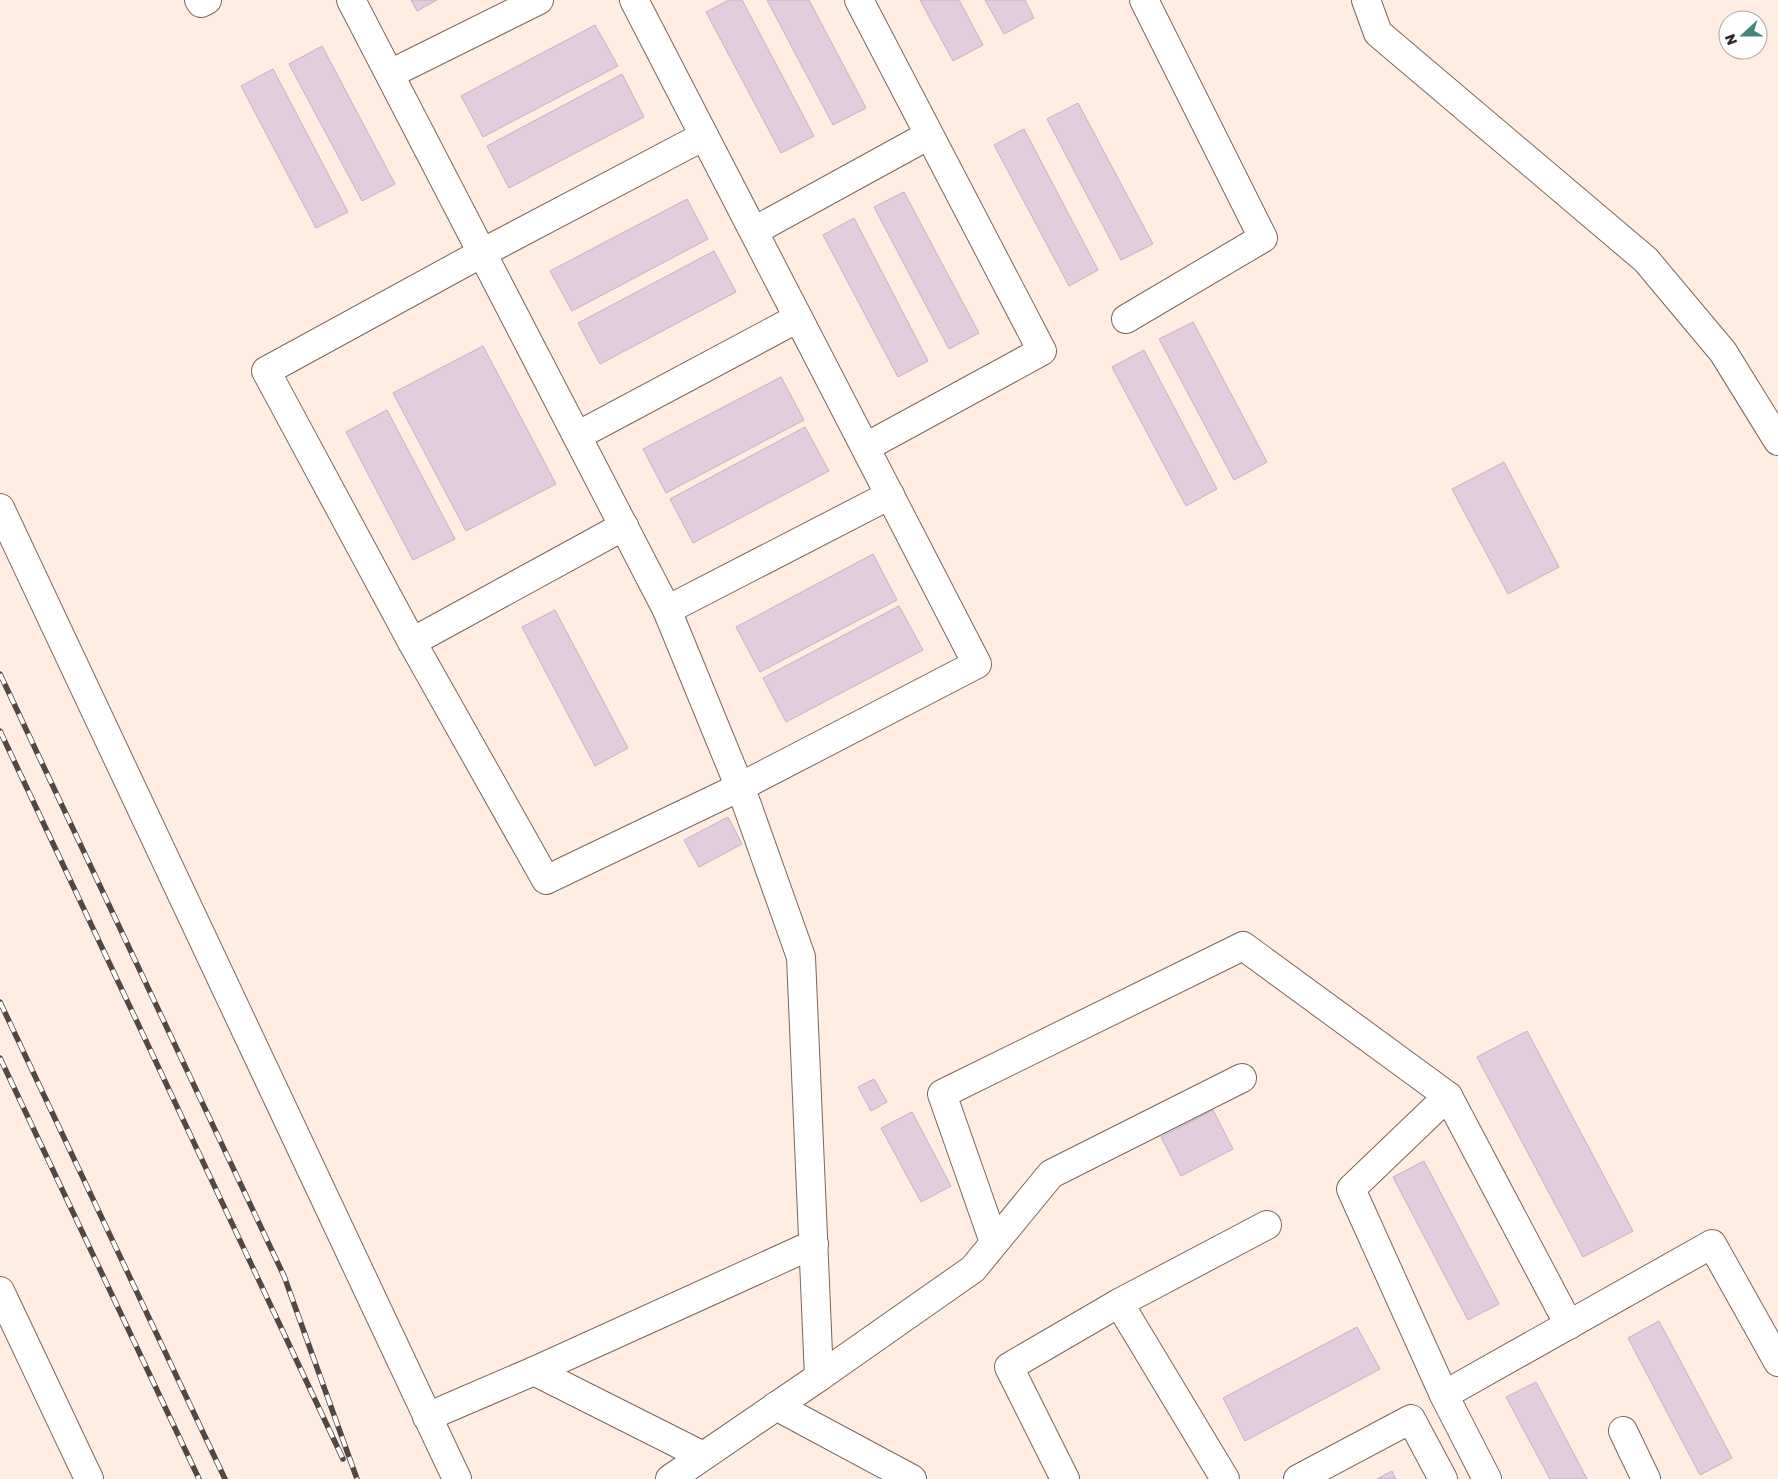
<svg xmlns="http://www.w3.org/2000/svg" width="1778" height="1479" viewBox="0 0 1778 1479" font-family="'Golos Text',sans-serif">
<style>
.building{fill:#e2cdde;stroke:#c5b1c1}
.lines{fill:none;stroke-linecap:round;stroke-linejoin:round}
.minor-casing{stroke:#7a675a;stroke-width:30}
.minor{stroke:#fff;stroke-width:28}
.rail-casing{stroke:#524841;stroke-width:5.5}
.rail{stroke:#fff;stroke-width:4;stroke-dasharray:11;stroke-linecap:butt}
</style>
<rect width="100%" height="100%" fill="#feede0"/>
<g class="building">
<polygon points="411,0 437,0 417,11"/>
<polygon points="729,0 742,0 814,136 781,153 706,12"/>
<polygon points="767,0 809,0 866,108 833,125"/>
<polygon points="920,0 959,0 983,45 953,61"/>
<polygon points="985,0 1025,0 1034,18 1004,34"/>
<polygon points="595,25 618,66 483,137 461,96"/>
<polygon points="322,46 395,184 362,201 289,64"/>
<polygon points="273,69 348,212 316,228 241,86"/>
<polygon points="622,74 644,117 509,188 487,146"/>
<polygon points="1078,103 1153,244 1121,260 1047,119"/>
<polygon points="1024,129 1098,270 1069,286 994,145"/>
<polygon points="904,192 979,333 949,349 874,207"/>
<polygon points="687,199 708,239 572,311 550,271"/>
<polygon points="854,218 928,361 898,377 823,235"/>
<polygon points="714,251 736,292 600,364 578,323"/>
<polygon points="1193,322 1267,462 1234,480 1159,339"/>
<polygon points="483,346 556,484 466,531 393,393"/>
<polygon points="1144,350 1217,489 1186,506 1112,367"/>
<polygon points="781,377 804,420 666,493 643,449"/>
<polygon points="387,410 455,539 413,560 346,432"/>
<polygon points="805,427 829,471 693,543 670,499"/>
<polygon points="1504,462 1559,567 1508,594 1452,489"/>
<polygon points="873,554 897,600 760,672 736,627"/>
<polygon points="899,606 923,650 786,722 763,678"/>
<polygon points="555,610 628,748 595,766 522,627"/>
<polygon points="728,817 742,844 699,867 684,840"/>
<polygon points="1527,1031 1633,1231 1583,1257 1477,1057"/>
<polygon points="874,1079 887,1102 871,1111 858,1087"/>
<polygon points="1213,1110 1233,1149 1181,1176 1161,1137"/>
<polygon points="912,1112 951,1186 921,1202 881,1128"/>
<polygon points="1424,1161 1499,1304 1468,1320 1393,1177"/>
<polygon points="1659,1321 1732,1458 1700,1475 1628,1338"/>
<polygon points="1357,1327 1380,1369 1245,1441 1223,1398"/>
<polygon points="1536,1382 1587,1479 1550,1479 1506,1397"/>
<polygon points="1392,1471 1396,1479 1377,1479"/>
</g>
<g class="lines">
<defs>
<g id="minor">
<polyline points="199,0 201,3 207,0"/>
<polyline points="351,0 667,610 747,805 801,957 819,1377 670,1479"/>
<polyline points="634,0 977,664 740,787 546,880 412,642 266,371 482,253 704,136"/>
<polyline points="859,0 1042,351 866,447"/>
<polyline points="1366,0 1378,33 1646,260 1723,352 1778,441"/>
<polyline points="390,74 539,0"/>
<polyline points="754,231 929,135"/>
<polyline points="1126,319 1263,238 1144,0"/>
<polyline points="577,436 798,318"/>
<polyline points="0,508 457,1479"/>
<polyline points="667,610 890,495"/>
<polyline points="412,642 624,526"/>
<polyline points="1448,1096 1351,1189 1444,1395 1487,1479"/>
<polyline points="994,1242 942,1094 1243,946 1448,1096 1569,1325"/>
<polyline points="0,1291 89,1479"/>
<polyline points="1119,1303 1225,1479"/>
<polyline points="534,1371 703,1456"/>
<polyline points="819,1377 973,1269 1051,1174 1242,1078"/>
<polyline points="1444,1395 1712,1244 1778,1362"/>
<polyline points="776,1406 912,1479"/>
<polyline points="427,1417 534,1371 814,1244"/>
<polyline points="1623,1431 1646,1479"/>
<polyline points="1065,1479 1009,1367 1119,1303 1267,1225"/>
<polyline points="1298,1479 1411,1419 1443,1479"/>
</g>
</defs>
<use href="#minor" class="minor-casing"/>
<use href="#minor" class="minor"/>
<defs>
<g id="rail">
<polyline points="0,674 284,1276 357,1479"/>
<polyline points="0,731 343,1459"/>
<polyline points="0,1002 225,1479"/>
<polyline points="0,1058 199,1479"/>
</g>
</defs>
<use href="#rail" class="rail-casing"/>
<use href="#rail" class="rail"/>
</g>
<g transform="translate(1743 35) rotate(249)"><circle r="24" fill="#ffffff" stroke="#aca9a7"/>
<path d="M0-4L9 19L0 12L-9 19Z" fill="#428679"/>
<text y="-8" font-size="14" font-weight="bold" text-anchor="middle" fill="#302822">N</text>
</g>
</svg>
